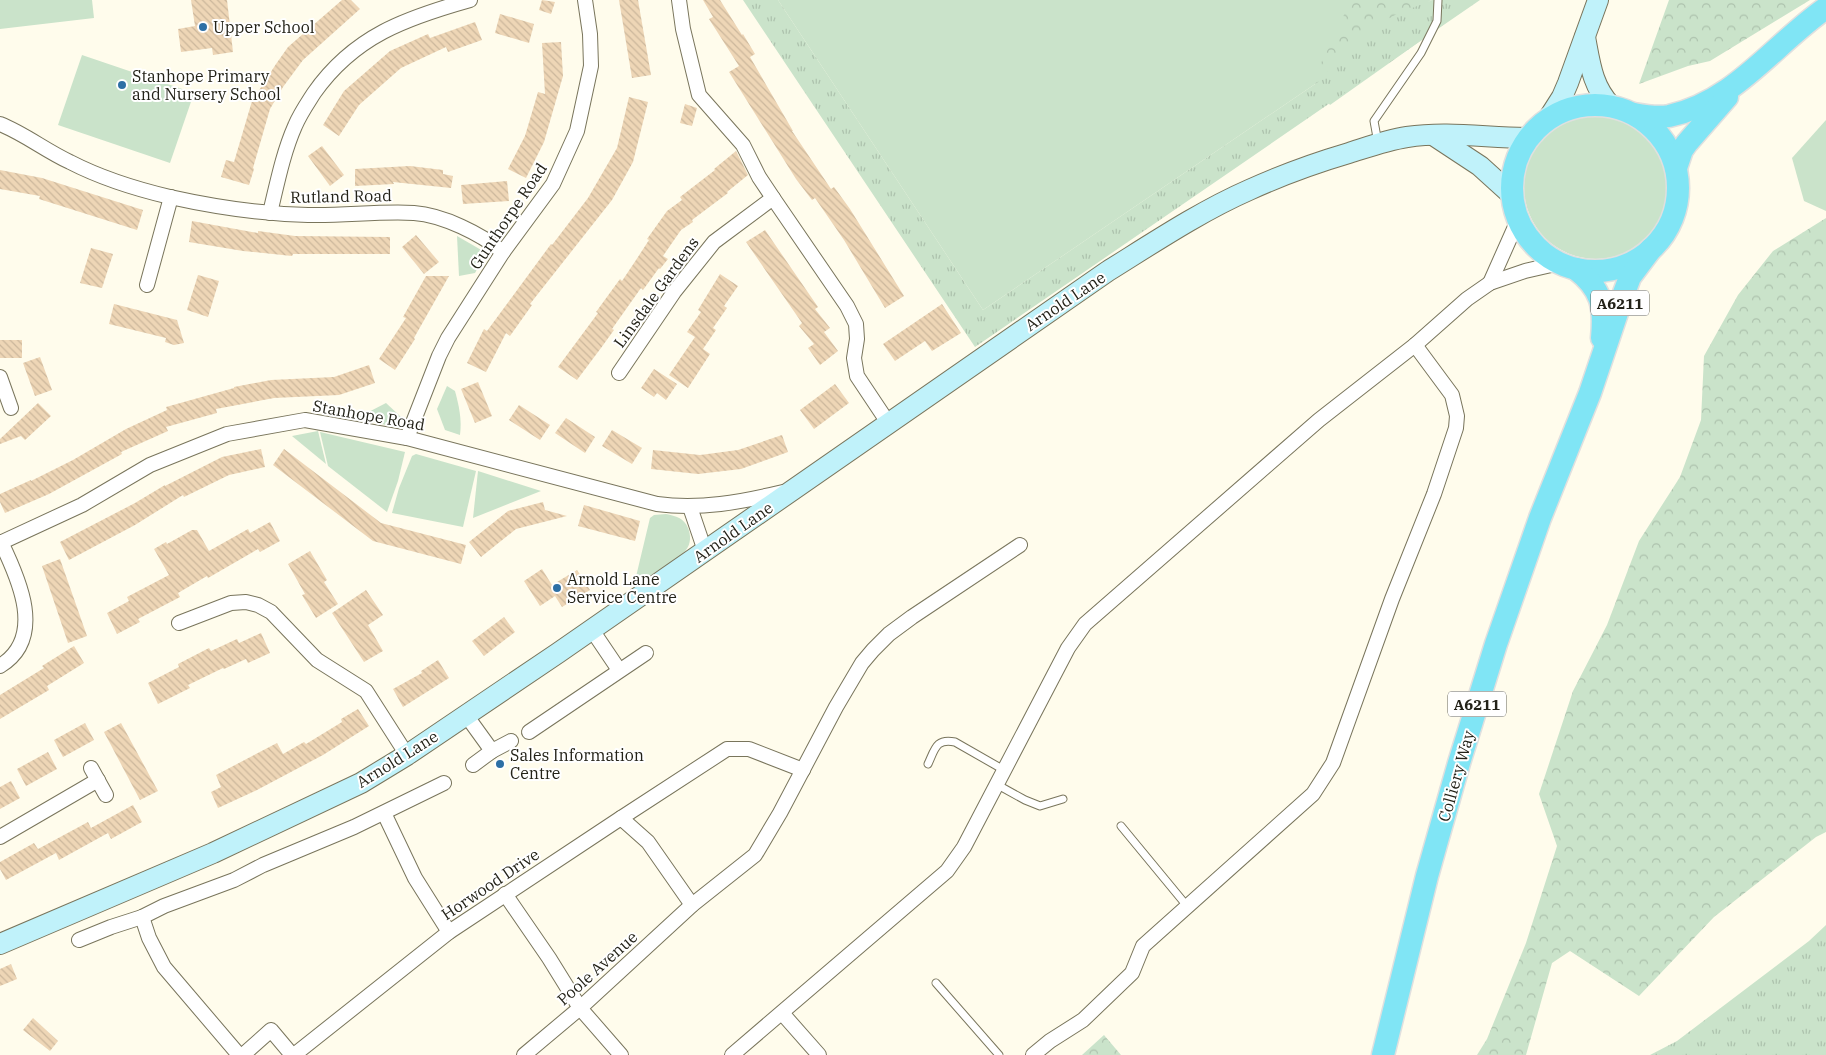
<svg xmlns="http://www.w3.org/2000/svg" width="1826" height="1055" viewBox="0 0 1826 1055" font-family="'IBM Plex Serif',serif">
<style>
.grass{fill:#cae3ca}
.forest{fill:url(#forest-crowns)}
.park{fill:url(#park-tufts)}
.building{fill:url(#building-back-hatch)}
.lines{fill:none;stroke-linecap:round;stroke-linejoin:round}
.lane-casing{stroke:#79755c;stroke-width:9}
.street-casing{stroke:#79755c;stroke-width:16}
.secondary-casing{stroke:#79755c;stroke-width:22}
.primary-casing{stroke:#e0e0df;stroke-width:25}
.lane{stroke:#fff;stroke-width:7}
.street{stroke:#fff;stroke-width:14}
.secondary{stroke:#c0f2fa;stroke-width:20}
.primary{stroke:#80e5f5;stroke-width:22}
.poi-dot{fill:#2d6fa5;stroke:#fff;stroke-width:2}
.labels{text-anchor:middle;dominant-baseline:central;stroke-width:4;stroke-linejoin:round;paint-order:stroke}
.shield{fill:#fff;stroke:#65645d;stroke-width:1}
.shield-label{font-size:15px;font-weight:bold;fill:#232218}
.poi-label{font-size:16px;fill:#232218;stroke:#fff;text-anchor:start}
.street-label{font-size:16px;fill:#232218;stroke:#fff}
</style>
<defs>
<pattern id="forest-crowns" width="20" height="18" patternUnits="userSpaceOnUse" patternTransform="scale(1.25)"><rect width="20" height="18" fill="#cae3ca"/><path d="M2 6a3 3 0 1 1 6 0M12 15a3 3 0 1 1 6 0" fill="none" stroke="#adc2ad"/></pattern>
<pattern id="park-tufts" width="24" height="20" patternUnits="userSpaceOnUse" patternTransform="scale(1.25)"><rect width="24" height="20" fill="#cae3ca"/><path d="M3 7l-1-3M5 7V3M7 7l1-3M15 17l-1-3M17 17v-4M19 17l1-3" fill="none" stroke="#adc2ad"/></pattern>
<pattern id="building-back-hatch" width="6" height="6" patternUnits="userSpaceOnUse" patternTransform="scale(1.25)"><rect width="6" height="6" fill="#eed6b6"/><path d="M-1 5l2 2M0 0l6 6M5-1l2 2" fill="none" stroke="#ccb79c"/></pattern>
</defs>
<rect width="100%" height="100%" fill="#fffcec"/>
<g class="grass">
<polygon points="0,0 92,0 94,18 0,29"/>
<polygon points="778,0 1432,0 1395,15 1321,80 983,310"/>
<polygon points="82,55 194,93 170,163 58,125"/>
<circle cx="1596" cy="187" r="72"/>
<polygon points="1826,120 1826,211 1804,201 1792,158"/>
<polygon points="457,236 483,251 483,259 475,273 459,276"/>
<path d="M 447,386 L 455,391 C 459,406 462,419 460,435 L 445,430 L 437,409 Z"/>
<polygon points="386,403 401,417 398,422 390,426 357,418"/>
<polygon points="318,431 326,464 292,436"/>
<polygon points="320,432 405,452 398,481 387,512 328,466"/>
<polygon points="416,454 476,471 463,527 392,513 399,488 412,456"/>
<polygon points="478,471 541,491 473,518"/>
<path d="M 666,514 C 676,516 684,518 688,528 C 691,535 691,544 686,550 C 682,557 644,579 634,585 L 650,518 L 654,515 Z"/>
</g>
<g class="forest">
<polygon points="1351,0 1428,0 1443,25 1330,105 1313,80"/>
<polygon points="1669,0 1810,0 1710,61 1688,66 1639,84"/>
<polygon points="1826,218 1826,832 1816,837 1714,917 1639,996 1570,951 1552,963 1526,1055 1477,1055 1487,1039 1526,943 1557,846 1539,794 1573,691 1607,625 1639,541 1680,477 1701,420 1704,356 1738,295 1773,251"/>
<polygon points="1104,1035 1121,1055 1082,1055"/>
</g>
<g class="park">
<polygon points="743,0 778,0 983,310 1321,80 1349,44 1365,32 1395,15 1432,0 1480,0 975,347"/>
<polygon points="1826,925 1826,1055 1650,1055 1677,1041 1809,941"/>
</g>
<g class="building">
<polygon points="191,0 227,0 233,52 213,55 212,48 181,52 178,29 195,26"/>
<polygon points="342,0 351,0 360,9 303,60 283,87 270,109 253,168 254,169 249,185 221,177 226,160 234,162 252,101 276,64 288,47"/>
<polygon points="542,0 555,2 551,14 539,10"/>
<polygon points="619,0 638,0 651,75 632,78"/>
<polygon points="703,0 720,0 742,35 743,34 755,54 750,57 793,131 792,131 831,189 834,187 850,209 904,296 885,308 844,240 815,198 812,200 796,179 729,72 739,66 709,19 713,17"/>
<polygon points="500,14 534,24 529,43 495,33"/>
<polygon points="475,22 482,40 448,52 446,47 401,68 359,105 339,136 323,125 344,91 390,51 428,34 430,38"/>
<polygon points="561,42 563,76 544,142 526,178 508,169 525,136 538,92 545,94 542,43"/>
<polygon points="629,97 648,102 633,162 612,200 530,304 532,305 510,336 506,333 486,372 467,363 484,329 487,331 551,244 552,245 588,198 617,148"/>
<polygon points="685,104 697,108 692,126 680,123"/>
<polygon points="322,146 344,175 330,186 308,156"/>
<polygon points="736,151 748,175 727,192 728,193 692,220 693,222 681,230 663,256 668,259 660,269 659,268 643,290 641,288 612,329 614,330 601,348 577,380 558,367 598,313 596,312 620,279 622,281 636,260 649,240 647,239 667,211 682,200 680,197 715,170 714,169"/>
<polygon points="410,166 443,170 443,174 453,176 451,188 393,182 394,184 355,186 355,169"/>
<polygon points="0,170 42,178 143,210 137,230 39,199 40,196 0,189"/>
<polygon points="507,181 509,201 463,204 461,185"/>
<polygon points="192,221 258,233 258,231 295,236 390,237 390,254 293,254 292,256 243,251 189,242"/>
<polygon points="765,230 818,307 815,309 830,328 824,332 838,351 820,365 808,348 814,344 799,326 802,323 746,242"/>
<polygon points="416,235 439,262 424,274 402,247"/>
<polygon points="91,248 113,254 102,288 80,283"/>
<polygon points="720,274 738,286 724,306 727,308 713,328 716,330 703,349 710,354 688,388 669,375 695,337 687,332 701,312 698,310"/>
<polygon points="198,275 219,281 208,317 187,310"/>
<polygon points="426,276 449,276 414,338 415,339 395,370 379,359 406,318 403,317"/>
<polygon points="114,304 177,320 184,343 174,345 165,342 166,338 109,324"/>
<polygon points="942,304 961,333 932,351 925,341 895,361 883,344"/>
<rect x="0" y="340" width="22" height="18"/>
<polygon points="40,357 52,390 35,396 23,363"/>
<polygon points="369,365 375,383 339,395 274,398 216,409 217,413 166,427 168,431 121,452 122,454 49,494 5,513 0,502 0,494 31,480 31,481 73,460 126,429 167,410 166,407 234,388 234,387 271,380 334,377"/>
<polygon points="654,369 677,384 666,400 657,393 654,397 641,388"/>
<polygon points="478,382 492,416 475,423 461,389"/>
<polygon points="835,384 849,403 814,429 800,410"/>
<polygon points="38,403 51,416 25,440 21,436 0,444 0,439"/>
<polygon points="519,405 550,425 540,440 509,420"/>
<polygon points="566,418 595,437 585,453 555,433"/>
<polygon points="612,430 642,448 632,464 602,446"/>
<polygon points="782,435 788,452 741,469 698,474 651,469 653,450 700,455 738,450"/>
<polygon points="261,449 265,467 229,475 184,497 183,495 135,525 69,560 60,542 135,503 165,485 165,486 222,457"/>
<polygon points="284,449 381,523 466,545 461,564 373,541 273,465"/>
<polygon points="543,502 545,510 567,516 516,529 481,557 469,542 508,511"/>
<polygon points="584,505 640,521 635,541 578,526"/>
<polygon points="270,522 280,541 260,552 258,549 208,578 207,576 178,593 180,597 138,619 140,622 117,634 107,613 129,601 127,597 169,575 154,549 166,542 167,544 192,530 197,530 209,551 248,529 250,533"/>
<polygon points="310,551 327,580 324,582 338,604 316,618 302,595 305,594 288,564"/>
<polygon points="60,559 87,636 68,643 42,566"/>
<polygon points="542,569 552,585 577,570 590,590 562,607 555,596 540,606 524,581"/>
<polygon points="366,590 383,615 368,625 383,651 364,662 332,613"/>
<polygon points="504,617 515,632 484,656 472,641"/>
<polygon points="261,633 270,653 248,663 246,659 224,669 223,668 188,685 190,688 158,704 148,683 179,667 178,664 209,648 211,651 237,639 239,643"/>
<polygon points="74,646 84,663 47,686 49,690 0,719 0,695 44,668 42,666"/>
<polygon points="438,660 449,678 403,707 393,689 422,673 421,671"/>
<polygon points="358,709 369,726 323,755 257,790 218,808 211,792 221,787 216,775 277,743 283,754 304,742 306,744 342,722 341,719"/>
<polygon points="85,723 94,740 63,757 54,740"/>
<polygon points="121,723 158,791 140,800 104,732"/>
<polygon points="48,752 57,769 26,786 17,769"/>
<polygon points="11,781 20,798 0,809 0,787"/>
<polygon points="133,805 142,822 111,839 108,833 59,860 56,853 6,880 0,869 0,862 34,843 38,849 88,822 91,828"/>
<polygon points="11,964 17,979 0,986 0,969"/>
<polygon points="33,1018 58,1041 50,1051 23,1030"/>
</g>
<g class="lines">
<defs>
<g id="lane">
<polyline points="1378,143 1374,121 1421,53 1437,21 1438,0"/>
<path d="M 928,764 C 935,749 936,738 955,742 L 1004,770"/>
<polyline points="996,784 1025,800 1040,806 1063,799"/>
<polyline points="1121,826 1187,906"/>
<polyline points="936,983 999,1055"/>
</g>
<g id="street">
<polyline points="679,0 683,29 699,95 743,145 759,177 773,198"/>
<path d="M 0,124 C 25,134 46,151 70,162 C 101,178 136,189 170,197 C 215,207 262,214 308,215 C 344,216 379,211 414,213 C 443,215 481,234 503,252"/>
<path d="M 270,213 C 277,184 283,153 295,126 C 300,114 307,104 314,93 C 354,36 406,18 470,0"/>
<polyline points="1490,283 1518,220"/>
<polyline points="147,285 171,197"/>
<polyline points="619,373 674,292 714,242 773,198 847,306 856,324 857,339 854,358 857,376 889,424"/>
<polyline points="0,377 11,408"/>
<polyline points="407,438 439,356 448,338 503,252 553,184 577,131 591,66 590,34 585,0"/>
<polyline points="690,507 705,551"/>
<path d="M 0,543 L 82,505 L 150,465 L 227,434 L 305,420 L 407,438 L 657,504 C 700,510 741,502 783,492"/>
<polyline points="179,623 231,603 246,602 258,605 271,612 317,660 366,691 407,755"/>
<polyline points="592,630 619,670"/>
<path d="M 0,666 C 46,638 19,579 1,542"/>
<polyline points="466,715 492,751"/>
<polyline points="529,732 646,653"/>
<polyline points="473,765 492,751 511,741"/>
<polyline points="91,768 106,795"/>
<polyline points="384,813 415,878 449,932"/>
<polyline points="621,818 727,749 749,749 803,770"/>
<polyline points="0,837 98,780"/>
<polyline points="505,894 549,958 580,1008 621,1055"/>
<polyline points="142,917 149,938 164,967 239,1055"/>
<polyline points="79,940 111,927 142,917 164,906 234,880 263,865 354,827 444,783"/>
<polyline points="782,1013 819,1055"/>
<polyline points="243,1055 271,1030 292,1055"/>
<polyline points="294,1055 449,932 621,818 648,842 692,905"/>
<polyline points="524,1055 580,1008 692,905 755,855 780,813 836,707 862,663 873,650 889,634 912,617 1020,545"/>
<polyline points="732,1055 947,871 964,847 1068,648 1085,624 1319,420 1415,345 1467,299 1490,283 1525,271 1560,263"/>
<polyline points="1033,1055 1050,1041 1083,1020 1132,973 1143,946 1313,794 1333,763 1392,599 1434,494 1456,428 1457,416 1452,395 1415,345"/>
</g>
<g id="secondary">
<path d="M 1585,37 C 1590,63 1592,86 1611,106"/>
<polyline points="1548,119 1562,97 1568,83 1598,0"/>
<polyline points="1433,135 1480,166 1512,195"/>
<path d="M 0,944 L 213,853 L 361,783 L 407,755 L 558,653 L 1108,271 C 1153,243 1201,211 1249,190 C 1282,175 1315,163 1349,153 C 1368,147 1387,140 1407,137 C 1448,131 1488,138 1528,138"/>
</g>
<g id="primary">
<circle cx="1595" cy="188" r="83"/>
<path d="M 1634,114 C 1645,116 1658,118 1669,116 C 1735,102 1774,44 1826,8"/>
<polyline points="1676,168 1682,150 1687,143 1727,97"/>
<path d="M 1576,269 C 1602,289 1605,307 1602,338"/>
<polyline points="1383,1055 1427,876 1459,763 1496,644 1540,518 1590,393 1621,301 1630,277 1651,249"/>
</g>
</defs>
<use href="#lane" class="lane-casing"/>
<use href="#street" class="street-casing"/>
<use href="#secondary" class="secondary-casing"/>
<use href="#primary" class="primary-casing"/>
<use href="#lane" class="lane"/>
<use href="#street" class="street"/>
<use href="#secondary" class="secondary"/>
<use href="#primary" class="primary"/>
</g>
<g class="poi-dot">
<circle cx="203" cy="27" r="5"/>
<circle cx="122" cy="85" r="5"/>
<circle cx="557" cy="588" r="5"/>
<circle cx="500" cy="764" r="5"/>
</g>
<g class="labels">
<g class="shield">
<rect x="1591" y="290.5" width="58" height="25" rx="4"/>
<rect x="1448" y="691.5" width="58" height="25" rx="4"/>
</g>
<g class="shield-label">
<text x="1620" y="303">A6211</text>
<text x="1477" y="704">A6211</text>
</g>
<g class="poi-label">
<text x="213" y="27">Upper School</text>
<text x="132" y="76">Stanhope Primary<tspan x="132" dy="18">and Nursery School</tspan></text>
<text x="567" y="579">Arnold Lane<tspan x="567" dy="18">Service Centre</tspan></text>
<text x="510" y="755">Sales Information<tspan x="510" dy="18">Centre</tspan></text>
</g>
<g class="street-label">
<text transform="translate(341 196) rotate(-1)">Rutland Road</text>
<text transform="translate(508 216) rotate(-56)">Gunthorpe Road</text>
<text transform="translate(656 292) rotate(-54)">Linsdale Gardens</text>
<text transform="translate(1065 301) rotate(-34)">Arnold Lane</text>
<text transform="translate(369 415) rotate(10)">Stanhope Road</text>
<text transform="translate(733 532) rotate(-35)">Arnold Lane</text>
<text transform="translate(397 759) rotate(-32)">Arnold Lane</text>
<text transform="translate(1456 776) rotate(-74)">Colliery Way</text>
<text transform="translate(490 884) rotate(-34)">Horwood Drive</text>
<text transform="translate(597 968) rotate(-42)">Poole Avenue</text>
</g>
</g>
</svg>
